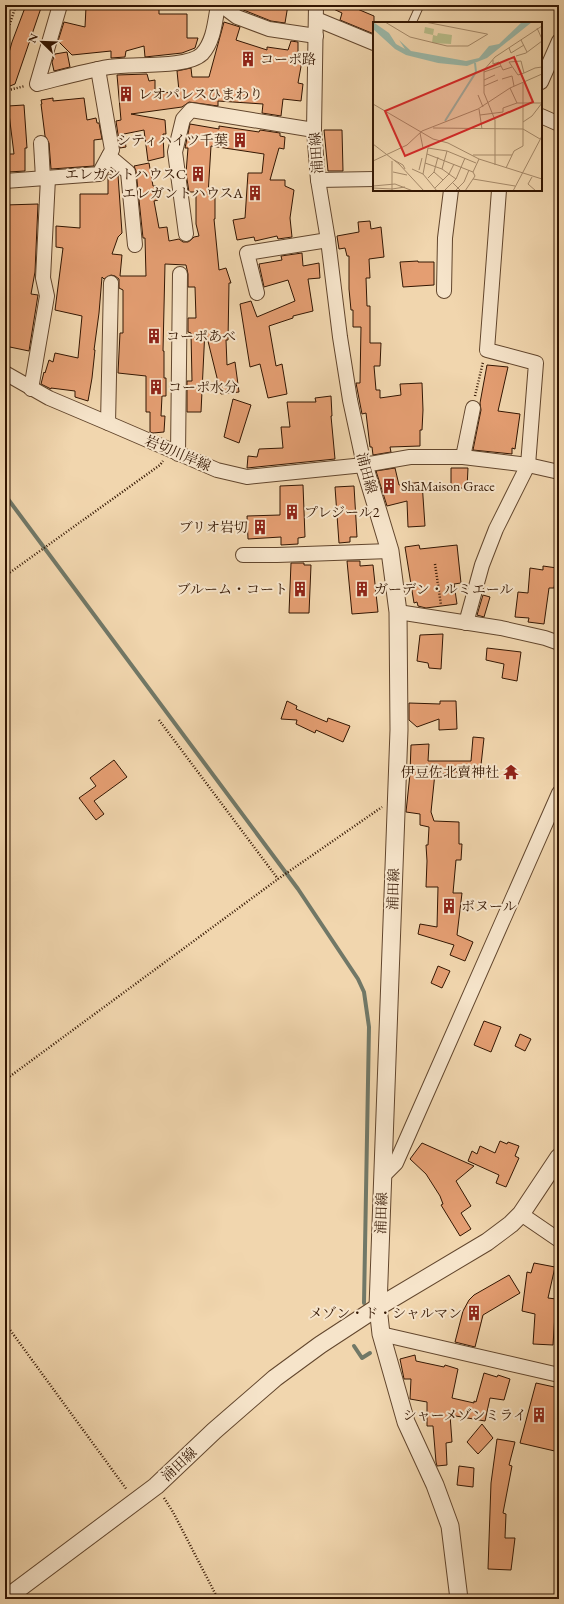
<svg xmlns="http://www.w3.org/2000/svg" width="564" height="1604" viewBox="0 0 564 1604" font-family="'EB Garamond','Noto Serif JP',serif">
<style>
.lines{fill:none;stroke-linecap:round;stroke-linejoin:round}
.stream{stroke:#717867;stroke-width:4}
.building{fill:#e49e72;stroke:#331602}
.service-casing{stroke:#62462d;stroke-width:9}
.minor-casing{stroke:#62462d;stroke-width:16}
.tertiary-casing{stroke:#62462d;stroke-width:19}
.path{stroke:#331602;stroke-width:2.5;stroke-dasharray:1 2;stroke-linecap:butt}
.service{stroke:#f6e4ca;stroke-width:7}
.minor{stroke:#f6e4ca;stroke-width:14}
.tertiary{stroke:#f6e4ca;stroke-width:17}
.labels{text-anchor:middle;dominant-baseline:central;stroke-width:4;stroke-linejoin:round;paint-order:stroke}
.poi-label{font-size:14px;fill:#331602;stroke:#f6e4ca;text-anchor:start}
.street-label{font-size:14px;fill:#331602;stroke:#f6e4ca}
.inset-river{fill:none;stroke:#9bb9aa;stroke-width:2}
.inset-road{fill:none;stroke:#a58969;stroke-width:1}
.view{fill:#d62828;fill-opacity:0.15;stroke:#d62828;stroke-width:2}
.inset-edge{fill:none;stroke:#331602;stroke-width:2}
</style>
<rect width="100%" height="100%" fill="#f1d6ae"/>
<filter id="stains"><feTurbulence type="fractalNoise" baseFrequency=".005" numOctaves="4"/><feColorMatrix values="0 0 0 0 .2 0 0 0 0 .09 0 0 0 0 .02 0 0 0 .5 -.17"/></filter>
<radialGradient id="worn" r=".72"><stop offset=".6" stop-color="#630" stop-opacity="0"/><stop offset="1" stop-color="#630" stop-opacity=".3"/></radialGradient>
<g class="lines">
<g class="stream">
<polyline points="5,495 298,889 358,979 364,992 369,1027 364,1303"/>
<polyline points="354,1346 362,1358 370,1353"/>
</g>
</g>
<g class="building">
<polygon points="26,5 42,5 15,84 5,88 5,67 12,42"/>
<polygon points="111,5 134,5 134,8 159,9 159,14 187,14 187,38 198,38 195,48 182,53 145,57 144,46 126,51 125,57 111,58 111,51 72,55 58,41 64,22 85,27 86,7"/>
<polygon points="235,5 288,5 285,23 271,21 241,9"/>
<polygon points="325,5 356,5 355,8 374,16 374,34 340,20 342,13"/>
<polygon points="224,22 240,27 236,40 267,50 267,47 288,50 291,41 298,42 298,60 302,61 298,83 303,84 301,101 283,99 281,116 262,113 263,104 218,101 218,106 189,102 182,107 131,114 165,120 166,134 163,134 164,157 148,161 144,130 124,134 126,147 120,148 116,121 121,120 117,75 147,74 149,81 155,80 155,94 179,91 177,71 191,68 192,77 209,77"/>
<polygon points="67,52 70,67 54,71 52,62 55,54"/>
<polygon points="53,98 53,101 84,98 87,120 96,118 97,123 99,123 102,139 94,140 94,166 51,169 49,143 45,136 41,104 42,104 41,100"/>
<polygon points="24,105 27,148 25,148 25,171 8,172 9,154 14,154 8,106"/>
<polygon points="190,124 219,129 219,126 259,132 260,130 280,133 280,136 285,137 284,149 279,148 270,180 285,180 285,186 294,190 290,218 292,237 278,239 277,236 255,241 254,237 237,240 233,220 245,218 248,173 262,173 264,154 211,146 208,195 215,195 215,219 214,219 219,270 226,268 231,283 229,283 228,340 226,340 227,365 235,362 239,392 221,394 205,329 201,412 187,412 187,381 192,381 191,333 188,332 188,318 196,318 195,287 188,287 188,274 186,265 165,264 163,351 164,351 164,378 166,378 166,396 162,396 161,416 165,416 164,432 153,433 150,432 150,412 146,412 146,376 118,373 120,333 123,333 123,290 119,288 119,279 115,276 111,275 104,279 102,277 99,313 94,350 95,350 92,378 88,401 75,397 75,391 51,388 51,389 41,384 44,372 45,373 49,360 53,362 55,353 78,358 82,316 55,310 63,248 56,247 56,226 80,228 80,194 108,194 108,175 118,175 122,233 118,237 112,254 122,255 120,276 146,276 145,238 143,238 136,171 134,166 149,163 153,186 156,186 158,200 154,201 159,228 167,227 169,241 179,239 183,242 188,242 191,240 194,237 199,236 196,224 196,192 189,192 186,173 188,148 185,148"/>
<polygon points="324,130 342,130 343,171 328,171"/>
<polygon points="38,204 35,272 31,294 38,295 29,351 5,346 7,319 5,319 5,205"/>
<polygon points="370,221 371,229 381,227 384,257 369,259 370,278 366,278 367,306 370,306 370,343 381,343 380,366 374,366 376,390 380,390 380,398 401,395 400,384 422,383 423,410 422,430 420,430 420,446 390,447 391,452 373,455 372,447 370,447 366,413 362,414 356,383 360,383 361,327 353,327 353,310 351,310 349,289 349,256 347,256 345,248 339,249 337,236 359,232 358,222"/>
<polygon points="302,253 303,266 319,263 320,278 308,279 313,311 293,316 293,318 269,326 276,366 282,364 287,394 268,398 260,364 250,367 240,304 251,301 257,317 295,301 288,280 264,287 259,264 282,260 281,256"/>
<polygon points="418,261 418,262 434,262 434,285 403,287 400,262"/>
<polygon points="487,365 508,367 498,411 520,414 515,449 512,448 512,454 473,450 481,410 480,403"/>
<polygon points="331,396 332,416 331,416 335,459 247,468 248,456 257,457 259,449 283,448 281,427 290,427 287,402 316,402 315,398"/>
<polygon points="233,399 251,405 239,443 224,437"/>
<polygon points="395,468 399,485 422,482 425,526 408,527 407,501 387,506 376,471"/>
<polygon points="451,468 468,468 467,488 451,488"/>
<polygon points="303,485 305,537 298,538 298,544 281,545 281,537 248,539 247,516 280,515 280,486"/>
<polygon points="354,486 357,537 350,537 350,542 339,543 335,487"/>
<polygon points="419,545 420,549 457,545 461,583 454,584 457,604 426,608 418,606 417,602 414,603 405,547"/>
<polygon points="347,561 360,561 360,566 373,565 378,612 352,614"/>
<polygon points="291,563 304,563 304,565 311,565 309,613 289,613"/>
<polygon points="543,566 557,568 554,588 549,588 544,624 528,622 529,618 515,617 518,592 528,593 530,568 543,570"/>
<polygon points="483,595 490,597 484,617 477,615"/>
<polygon points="443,634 441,669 429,668 428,663 417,661 420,635"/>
<polygon points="487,648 521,652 517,681 502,678 504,664 486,660"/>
<polygon points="287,701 297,706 296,709 327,722 328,718 350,726 343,742 316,730 315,733 296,724 297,720 281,719"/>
<polygon points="440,701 456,701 457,729 439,730 439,719 417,727 409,720 409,703 440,704"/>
<polygon points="473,737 484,738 480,774 457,770 457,775 435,773 431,812 434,821 459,822 459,844 462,844 461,860 456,860 453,893 462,893 457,935 473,942 465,961 450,955 454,945 418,934 420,924 437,927 438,887 426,887 427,861 426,845 428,845 429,827 420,825 420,814 406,812 410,774 411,745 429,744 428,761 471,761"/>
<polygon points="114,760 127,777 94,801 104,814 96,820 79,798 96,786 90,778"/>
<polygon points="438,966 450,971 442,988 431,983"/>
<polygon points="484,1021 501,1027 491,1052 474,1045"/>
<polygon points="520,1034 531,1039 525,1051 515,1046"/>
<polygon points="500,1141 507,1144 508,1142 519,1146 515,1156 519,1158 506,1187 496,1183 499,1175 468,1161 472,1151 477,1154 480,1146 495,1153"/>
<polygon points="422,1143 474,1166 456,1181 471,1206 461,1213 471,1229 460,1236 441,1205 443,1204 440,1196 426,1174 410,1159"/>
<polygon points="534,1263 555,1267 548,1298 556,1299 553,1345 533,1344 535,1314 522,1311 527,1272 531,1273"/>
<polygon points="509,1275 520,1293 483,1315 475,1347 455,1342 463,1311 469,1300 474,1295"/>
<polygon points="415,1355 416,1361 444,1367 445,1365 458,1369 452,1398 474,1403 474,1401 476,1402 484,1373 497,1377 498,1375 510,1379 504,1400 490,1398 485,1421 450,1415 452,1442 446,1443 447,1465 437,1466 436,1462 433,1426 427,1426 427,1402 410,1399 411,1379 404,1379 400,1359"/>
<polygon points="536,1383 559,1388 559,1452 520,1443"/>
<polygon points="482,1424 493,1438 478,1454 467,1442"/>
<polygon points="497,1439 515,1442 509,1465 512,1466 503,1513 506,1514 505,1538 515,1538 511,1570 488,1569 491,1483"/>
<polygon points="459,1466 474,1468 473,1487 457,1485"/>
</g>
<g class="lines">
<defs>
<polyline id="service" points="412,23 420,5"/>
<g id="minor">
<path d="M 60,5 L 37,84 C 61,78 85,71 109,67 C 131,63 186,69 202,54 C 214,41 215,21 218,5"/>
<polyline points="221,5 237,17 269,29 316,36"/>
<polyline points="316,5 314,130 318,180 328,240 340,337 350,400 364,465"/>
<polyline points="316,19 374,43"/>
<polyline points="541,82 559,41"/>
<polyline points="541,116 559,124"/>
<polyline points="41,143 43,178"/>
<polyline points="109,156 128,172 135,245"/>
<polyline points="318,180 374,179"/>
<polyline points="5,181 99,174 112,150 98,69"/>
<polyline points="186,234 175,152 183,119 191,110 314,130"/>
<polyline points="444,291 445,238 451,190"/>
<polyline points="257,293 247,253 328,240"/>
<polyline points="5,373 49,398 108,423 217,470 247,477 364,465 410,457 463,457 528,465 559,472"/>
<polyline points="31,389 47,296 43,278 48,178"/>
<polyline points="108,423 111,283"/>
<polyline points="178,454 180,274"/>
<polyline points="463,457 473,408"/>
<polyline points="243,555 277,555 390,551"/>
<polyline points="398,612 501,628 545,638 559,643"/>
<polyline points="466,623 482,565 496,529 528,465 536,363 487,350 499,190"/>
<polyline points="382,1177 396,1163 559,793"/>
<polyline points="521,1214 559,1240"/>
<polyline points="381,1334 559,1375"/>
</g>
<g id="tertiary">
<polyline points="364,465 390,551 398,612 399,730 378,1307 381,1334 406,1422 435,1485 450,1526 459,1599"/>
<polyline points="5,1599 156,1486 214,1431 275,1378 320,1345 378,1307 487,1242 511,1224 521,1214 559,1157"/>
</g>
</defs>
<use href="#service" class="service-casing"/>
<use href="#minor" class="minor-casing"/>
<use href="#tertiary" class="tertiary-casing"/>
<g class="path">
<polyline points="5,39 16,5"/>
<polyline points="5,91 25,86"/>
<polyline points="475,396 483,362"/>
<polyline points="435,564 441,605"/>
<polyline points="5,576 160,465 163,461"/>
<polyline points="159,720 278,879"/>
<polyline points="5,1080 278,879 382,807"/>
<polyline points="5,1323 127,1490"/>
<polyline points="164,1498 173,1512 218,1599"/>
</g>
<use href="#service" class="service"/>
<use href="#minor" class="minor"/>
<use href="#tertiary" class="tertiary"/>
</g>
<defs>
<symbol id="building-bare" viewBox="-9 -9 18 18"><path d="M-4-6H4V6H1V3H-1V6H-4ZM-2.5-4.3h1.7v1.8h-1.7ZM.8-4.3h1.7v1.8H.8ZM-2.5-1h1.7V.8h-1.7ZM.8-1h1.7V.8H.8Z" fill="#8f2418" stroke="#f6e4ca" stroke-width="2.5" paint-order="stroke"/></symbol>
<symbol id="temple-bare" viewBox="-9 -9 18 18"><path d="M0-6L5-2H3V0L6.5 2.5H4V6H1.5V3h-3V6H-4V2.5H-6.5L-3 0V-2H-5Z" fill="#8f2418" stroke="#f6e4ca" stroke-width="2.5" paint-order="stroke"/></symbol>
</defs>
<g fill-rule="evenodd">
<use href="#building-bare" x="237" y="48" width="22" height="22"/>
<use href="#building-bare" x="115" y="83" width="22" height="22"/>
<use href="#building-bare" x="229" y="129" width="22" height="22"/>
<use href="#building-bare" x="187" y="163" width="22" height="22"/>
<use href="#building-bare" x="244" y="182" width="22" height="22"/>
<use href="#building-bare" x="143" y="325" width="22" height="22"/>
<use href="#building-bare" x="145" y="376" width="22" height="22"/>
<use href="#building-bare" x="378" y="475" width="22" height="22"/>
<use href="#building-bare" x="281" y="501" width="22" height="22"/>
<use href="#building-bare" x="249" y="516" width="22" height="22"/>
<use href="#building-bare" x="289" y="578" width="22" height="22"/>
<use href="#building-bare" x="351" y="578" width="22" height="22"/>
<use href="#temple-bare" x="500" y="761" width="22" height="22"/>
<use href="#building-bare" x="438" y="895" width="22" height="22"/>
<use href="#building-bare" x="463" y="1302" width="22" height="22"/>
<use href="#building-bare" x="528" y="1404" width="22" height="22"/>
</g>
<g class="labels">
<g class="poi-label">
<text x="260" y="59">コーポ路</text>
<text x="138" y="94">レオパレスひまわり</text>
<text x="228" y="140" text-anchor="end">シティハイツ千葉</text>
<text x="186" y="174" text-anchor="end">エレガントハウスC</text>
<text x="243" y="193" text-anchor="end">エレガントハウスA</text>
<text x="166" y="336">コーポあべ</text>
<text x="168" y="387">コーポ水分</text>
<text x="401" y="486">ShaMaison Grace</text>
<text x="304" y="512">プレジール2</text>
<text x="248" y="527" text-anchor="end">ブリオ岩切</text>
<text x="288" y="589" text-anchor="end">ブルーム・コート</text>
<text x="374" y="589">ガーデン・ルミエール</text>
<text x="499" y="772" text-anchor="end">伊豆佐北賣神社</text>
<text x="461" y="906">ボヌール</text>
<text x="462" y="1313" text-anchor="end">メゾン・ド・シャルマン</text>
<text x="527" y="1415" text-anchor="end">シャーメゾンミライ</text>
</g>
<g class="street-label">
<text transform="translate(316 153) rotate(-94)">浦田線</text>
<text transform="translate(178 453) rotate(23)">岩切川岸線</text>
<text transform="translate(367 473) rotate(75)">浦田線</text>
<text transform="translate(393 889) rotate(-88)">浦田線</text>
<text transform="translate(381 1213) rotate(-88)">浦田線</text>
<text transform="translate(179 1464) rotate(-43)">浦田線</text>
</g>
</g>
<g transform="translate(373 22)">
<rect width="169" height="169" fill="#f1d6ae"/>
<path d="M 52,5 L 61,7 L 60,13 L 64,14 L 65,11 L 79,13 L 78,22 L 59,21 L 60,13 L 51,11 Z" fill="#b9be8b"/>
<path d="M 149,0 L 159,0 L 114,36 L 94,44 L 65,41 L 33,33 L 22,27 L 0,7 L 0,0 L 16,11 L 23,22 L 32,27 L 26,18 L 38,29 L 93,39 L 106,36 L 116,24 L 126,22 Z" fill="#9bb9aa"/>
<path class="inset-river" d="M 72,99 L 103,50 L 102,41"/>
<path class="inset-road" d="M 12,0 L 37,15 L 74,24 L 95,24 L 115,12M 52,0 L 114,12M 164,6 L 169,17M 148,18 L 154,30M 136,26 L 138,31 L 151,23M 143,34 L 153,31 L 169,19M 120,38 L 120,42 L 126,40 L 130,48 L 139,45M 111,50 L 128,44M 151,51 L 148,39 L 136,40 L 145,53 L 151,51 L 162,46 L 169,45M 129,57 L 139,54 L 141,64M 111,58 L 122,53M 111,64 L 125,58M 137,66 L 144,81M 105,73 L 110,85M 0,82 L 60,117 L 75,121 L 106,137 L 169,157M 106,87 L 109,107M 107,93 L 130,90 L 130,86 L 144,81 L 169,81M 150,100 L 159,94 L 169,81M 60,106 L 150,107 L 167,117M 47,111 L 50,126M 0,122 L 26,142 L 51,169M 54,132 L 100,150 L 102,154 L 92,169M 100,133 L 139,133M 21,138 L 30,143 L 32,147M 0,139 L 34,123 L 49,109 L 105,87 L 137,66 L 169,52M 19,139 L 19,169M 52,141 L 69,147 L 83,157M 122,143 L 122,98 L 111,71 L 111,48 L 122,35 L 169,4M 133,146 L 141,129 L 150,124 L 150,61M 39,147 L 50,152 L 64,169M 69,147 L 74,129M 46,148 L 49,136M 20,150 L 34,153M 61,150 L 70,158M 100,150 L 106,137M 50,152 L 55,126 L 74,129 L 103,141M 159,155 L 155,162 L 163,169M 55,156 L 61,150 L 65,135M 100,157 L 142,164M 79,160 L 88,169M 0,164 L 22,162 L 40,169M 0,166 L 19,167M 62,166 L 76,152 L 81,142M 19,167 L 32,165M 71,169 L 83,157 L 92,136M 82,169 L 91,160 L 96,148M 140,169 L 169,114"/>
<path class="view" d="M 141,35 L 160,80 L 32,134 L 12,89 Z"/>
<rect width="169" height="169" class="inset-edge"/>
</g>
<rect width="564" height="1604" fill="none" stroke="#f1d6ae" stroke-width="20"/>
<rect x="6" y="6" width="552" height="1592" fill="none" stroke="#331602" stroke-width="2"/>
<rect x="10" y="10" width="544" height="1584" fill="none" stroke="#331602"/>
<g transform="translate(42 42) rotate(293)" stroke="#f6e4ca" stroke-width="3" paint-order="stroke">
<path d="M0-3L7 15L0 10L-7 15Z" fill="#331602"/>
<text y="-6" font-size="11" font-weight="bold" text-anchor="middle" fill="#331602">N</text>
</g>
<rect width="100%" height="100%" filter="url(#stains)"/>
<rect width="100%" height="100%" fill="url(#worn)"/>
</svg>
